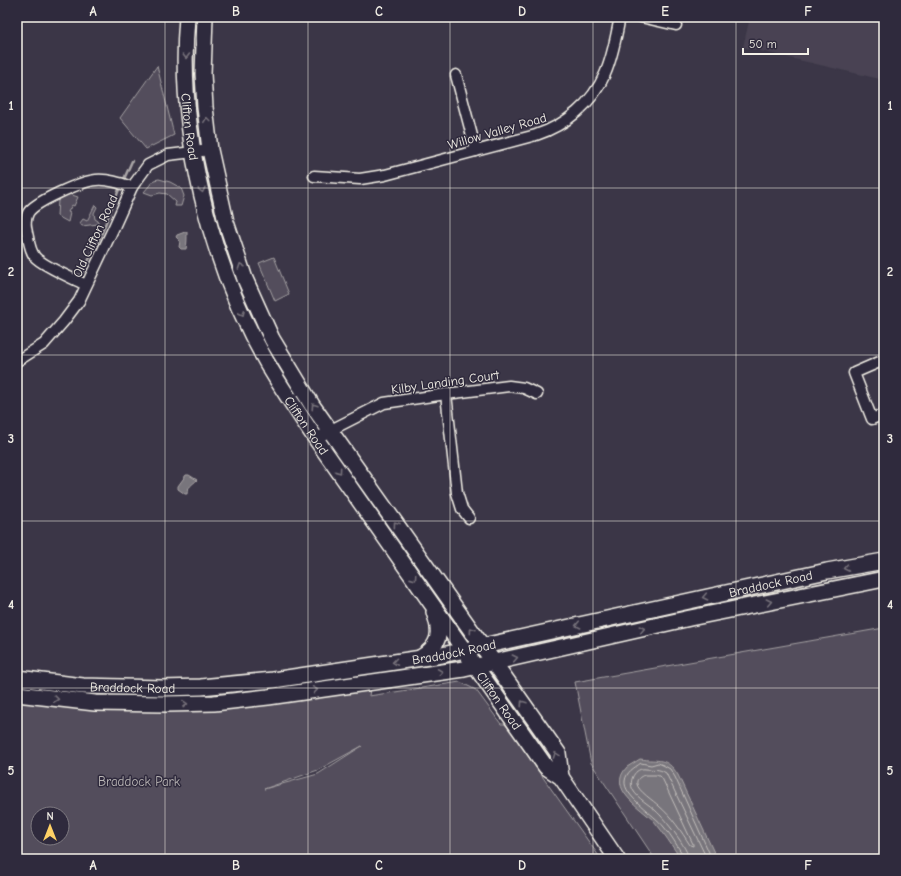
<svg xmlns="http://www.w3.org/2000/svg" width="901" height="876" viewBox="0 0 901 876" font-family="'Comic Neue',sans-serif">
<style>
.built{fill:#484352}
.green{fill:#534e5c;stroke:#a4a0a2;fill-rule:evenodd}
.water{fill:#78747b;stroke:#aaa6a7}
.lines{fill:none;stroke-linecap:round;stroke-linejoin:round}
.shore{stroke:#c2bfbc;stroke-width:1}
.stream{stroke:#aaa6a7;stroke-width:2.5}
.minor-casing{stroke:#f4f1e8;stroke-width:13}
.secondary-casing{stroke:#f4f1e8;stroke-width:18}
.minor{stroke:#2f2a3d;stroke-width:10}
.secondary{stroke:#2f2a3d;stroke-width:15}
.oneway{stroke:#747079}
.grid{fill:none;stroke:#f4f1e8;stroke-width:1;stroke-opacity:0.55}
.labels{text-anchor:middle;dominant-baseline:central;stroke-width:3;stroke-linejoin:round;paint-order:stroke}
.street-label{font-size:13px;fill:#f4f1e8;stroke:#2f2a3d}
.park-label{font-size:13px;fill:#bcb8b7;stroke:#2f2a3d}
.neatline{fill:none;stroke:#f4f1e8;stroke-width:1.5}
.grid-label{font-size:13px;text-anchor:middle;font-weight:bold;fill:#f4f1e8}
</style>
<rect width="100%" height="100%" fill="#3b3647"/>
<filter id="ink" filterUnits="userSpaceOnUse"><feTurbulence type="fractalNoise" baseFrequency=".025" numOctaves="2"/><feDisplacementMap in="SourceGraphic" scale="8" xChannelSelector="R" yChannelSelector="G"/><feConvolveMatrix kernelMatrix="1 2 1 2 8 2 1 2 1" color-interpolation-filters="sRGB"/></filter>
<g filter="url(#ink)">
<polygon class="built" points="750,17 884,17 884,80 743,47"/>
<g class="green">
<polygon points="157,66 174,135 146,149 120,118"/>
<polygon points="159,179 170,182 181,188 184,196 181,206 175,206 176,202 167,194 160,193 152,195 144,192 154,180"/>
<polygon points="69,194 78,197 74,206 72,205 68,212 70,213 68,222 57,216 58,200"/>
<polygon points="95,205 97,207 94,213 95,219 98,221 98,224 82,226 80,223 83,219 87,221"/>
<polygon points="274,257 289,294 275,301 259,263"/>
<polygon points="884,628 884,859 655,859 591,763 575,682"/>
<path d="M 371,682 L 369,696 L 460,682 L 476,690 L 501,724 L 505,724 L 601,859 L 17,859 L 17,692 L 166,704 ZM 362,746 L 318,774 L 264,789 L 318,770 ZM 38,814 L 62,814 L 62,838 L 38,838 Z"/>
</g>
<g class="water">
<path d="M 185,232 L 187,232 C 187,238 187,244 186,249 L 181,249 L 179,247 L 180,241 L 176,237 L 177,235 Z"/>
<path d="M 186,475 L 189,475 L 197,480 C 193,484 187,487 187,494 L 185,494 L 178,489 L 178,486 Z"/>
<path d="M 640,759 C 659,762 666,756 678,775 L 717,859 L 681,859 C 672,846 664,833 654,821 C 641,808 606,789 627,767 C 631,764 636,762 640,759 Z"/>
</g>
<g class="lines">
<g class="shore">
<path d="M 644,775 L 657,775 L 662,778 L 693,844 L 693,846 L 690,845 C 681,831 672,817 659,806 C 654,801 638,791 637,784 C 636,779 640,777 644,775 Z"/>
<path d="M 684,859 L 683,855 C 677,846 672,836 664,827 C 655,815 623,796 625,781 C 626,772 634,768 641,763 L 651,765 L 658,763 L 663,765 L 670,769 L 675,777 L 712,859"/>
<path d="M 689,859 C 688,848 665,819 656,811 C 649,804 638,799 633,790 C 628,781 635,767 646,769 C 655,770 658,768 666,773 L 707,859"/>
</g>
<g class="stream">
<polyline points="124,179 132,161"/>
<polyline points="81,275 99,240 120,187"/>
</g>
<defs>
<g id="minor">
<polyline points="641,17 676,25"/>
<polyline points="456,75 476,151"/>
<path d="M 314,176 L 360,179 L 385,175 L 536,135 C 566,125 592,104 605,74 C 613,56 616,36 620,17"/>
<path d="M 86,285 C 74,279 43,266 35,257 C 31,252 29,243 28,237 C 26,229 24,221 28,213 C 34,202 82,181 96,180 C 108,179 120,183 132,187"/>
<polyline points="884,360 854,373 872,419 884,414"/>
<polyline points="17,361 44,344 64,321 79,301 114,227 132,187 148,165 168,155 210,150"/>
<polyline points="446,394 457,493 462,509 469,518"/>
<polyline points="316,439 331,430 384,403 446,394 509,386 524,388 537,394"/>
</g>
<g id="secondary">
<path id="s1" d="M 187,17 C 177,131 210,264 267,363 C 282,389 299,414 316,439 L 546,767 L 561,777 L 617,859"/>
<polyline points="205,17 203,74 205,107 210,150 226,222 245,279 272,339 312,405 558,753 561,777"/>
<path d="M 420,658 C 440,646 442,633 434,612"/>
<path id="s2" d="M 17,678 L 83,686 L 162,688 L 201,687 L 273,680 L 442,655 L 827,571 L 884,561"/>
<polyline points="17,694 95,703 166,704 214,703 268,697 464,669 690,618 884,579"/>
</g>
</defs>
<use href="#minor" class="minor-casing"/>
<use href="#secondary" class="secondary-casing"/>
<use href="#minor" class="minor"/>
<use href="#secondary" class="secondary"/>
</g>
<defs><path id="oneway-chevron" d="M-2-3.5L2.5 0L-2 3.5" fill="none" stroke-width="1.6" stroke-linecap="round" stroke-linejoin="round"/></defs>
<g class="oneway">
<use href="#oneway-chevron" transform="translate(186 56) rotate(90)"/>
<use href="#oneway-chevron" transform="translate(207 120) rotate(-97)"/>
<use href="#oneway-chevron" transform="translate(202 190) rotate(78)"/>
<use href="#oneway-chevron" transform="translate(241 266) rotate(-109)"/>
<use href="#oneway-chevron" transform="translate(242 313) rotate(65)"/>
<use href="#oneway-chevron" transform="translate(314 406) rotate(-124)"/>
<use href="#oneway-chevron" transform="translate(339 471) rotate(55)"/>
<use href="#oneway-chevron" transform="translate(396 524) rotate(-126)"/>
<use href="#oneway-chevron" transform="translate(846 568) rotate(170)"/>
<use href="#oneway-chevron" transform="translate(414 578) rotate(55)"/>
<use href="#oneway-chevron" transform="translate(705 597) rotate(168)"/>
<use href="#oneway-chevron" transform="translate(769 602) rotate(-12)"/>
<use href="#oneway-chevron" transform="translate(578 625) rotate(168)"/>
<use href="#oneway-chevron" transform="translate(642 629) rotate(-13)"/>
<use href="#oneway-chevron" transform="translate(472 630) rotate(-125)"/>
<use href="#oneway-chevron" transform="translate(515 658) rotate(-12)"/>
<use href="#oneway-chevron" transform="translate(395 662) rotate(172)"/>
<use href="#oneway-chevron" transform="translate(440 672) rotate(-8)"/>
<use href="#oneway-chevron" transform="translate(315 690) rotate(-8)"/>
<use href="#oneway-chevron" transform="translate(56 699) rotate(6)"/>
<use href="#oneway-chevron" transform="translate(523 703) rotate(-124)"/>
<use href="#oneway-chevron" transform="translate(185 704) rotate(-2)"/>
<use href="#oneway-chevron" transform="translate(556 755) rotate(-110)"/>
</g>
</g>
<path class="grid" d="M 165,17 L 165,859M 308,17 L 308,859M 450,17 L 450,859M 593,17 L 593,859M 736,17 L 736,859M 17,188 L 884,188M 17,355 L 884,355M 17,521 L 884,521M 17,688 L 884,688"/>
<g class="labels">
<g class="street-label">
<text stroke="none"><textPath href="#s1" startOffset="110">Clifton Road</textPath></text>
<text transform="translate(497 131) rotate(-16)">Willow Valley Road</text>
<text transform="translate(95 236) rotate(-65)">Old Clifton Road</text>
<text transform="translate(445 382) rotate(-8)">Kilby Landing Court</text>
<text stroke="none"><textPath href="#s1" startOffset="434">Clifton Road</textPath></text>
<text stroke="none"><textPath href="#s2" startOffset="764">Braddock Road</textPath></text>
<text stroke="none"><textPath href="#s2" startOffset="440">Braddock Road</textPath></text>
<text stroke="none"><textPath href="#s2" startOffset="116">Braddock Road</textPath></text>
<text stroke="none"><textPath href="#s1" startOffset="770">Clifton Road</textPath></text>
</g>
<g class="park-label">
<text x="139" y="781">Braddock Park</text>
</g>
</g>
<rect width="901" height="876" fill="none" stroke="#2f2a3d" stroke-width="44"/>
<g transform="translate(50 826)"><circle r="19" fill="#2f2a3d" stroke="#7e7a81"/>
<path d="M0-3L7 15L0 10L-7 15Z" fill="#ffd166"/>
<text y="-6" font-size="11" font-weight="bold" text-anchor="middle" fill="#f4f1e8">N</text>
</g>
<path d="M743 48v6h65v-6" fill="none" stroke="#f4f1e8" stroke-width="2"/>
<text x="749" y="48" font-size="12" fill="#f4f1e8" stroke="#2f2a3d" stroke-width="3" paint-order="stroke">50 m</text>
<rect x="22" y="22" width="857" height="832" class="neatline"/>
<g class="grid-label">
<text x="93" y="16">A</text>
<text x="236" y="16">B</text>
<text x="379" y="16">C</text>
<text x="522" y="16">D</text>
<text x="665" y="16">E</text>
<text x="808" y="16">F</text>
<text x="11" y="110">1</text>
<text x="890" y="110">1</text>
<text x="11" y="276">2</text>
<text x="890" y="276">2</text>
<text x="11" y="443">3</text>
<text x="890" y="443">3</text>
<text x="11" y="609">4</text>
<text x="890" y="609">4</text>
<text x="11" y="775">5</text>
<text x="890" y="775">5</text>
<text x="93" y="870">A</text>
<text x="236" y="870">B</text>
<text x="379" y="870">C</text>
<text x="522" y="870">D</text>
<text x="665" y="870">E</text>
<text x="808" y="870">F</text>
</g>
</svg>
